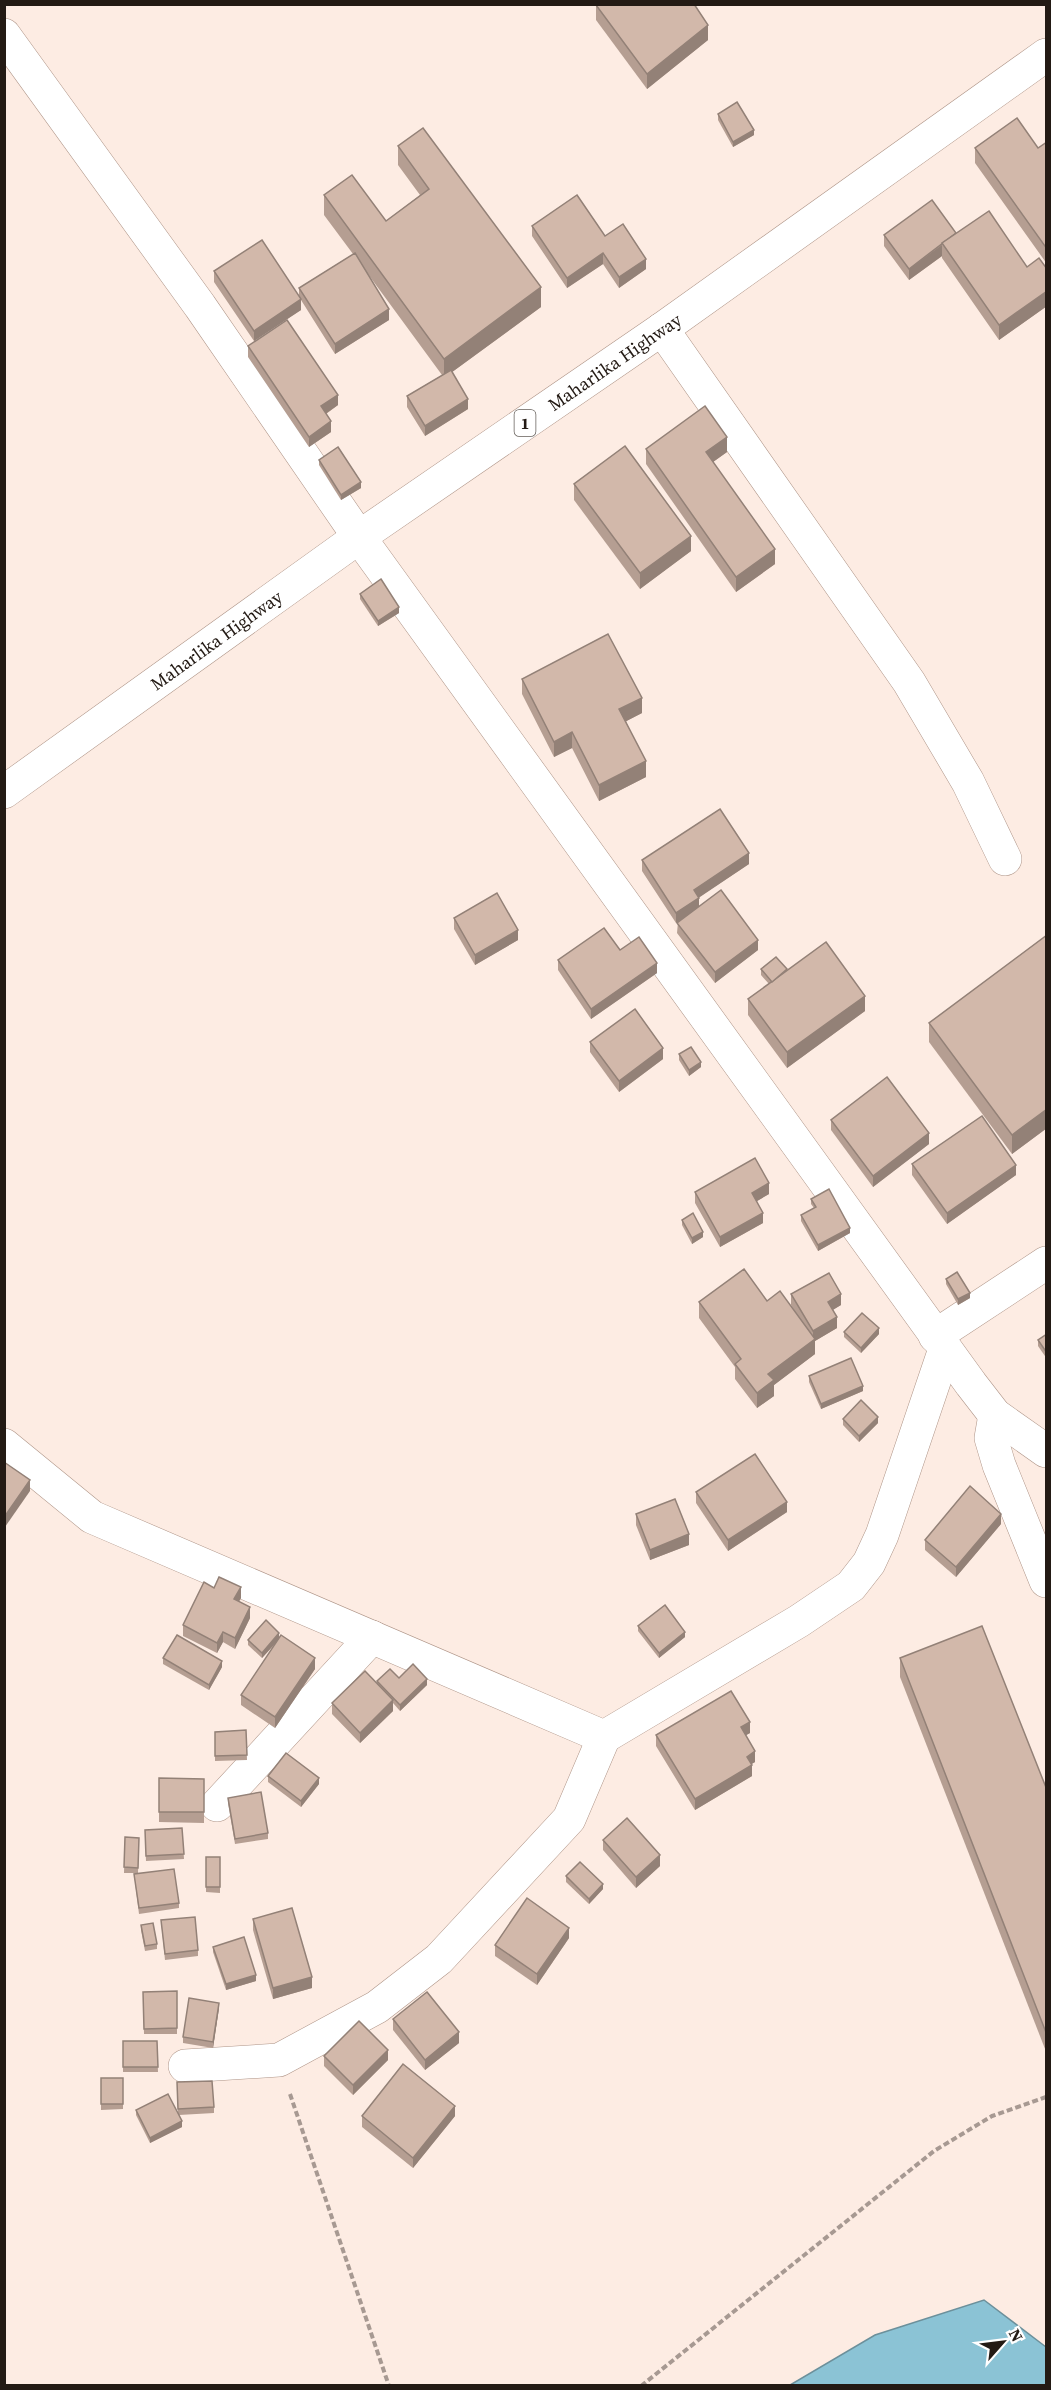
<svg xmlns="http://www.w3.org/2000/svg" width="1051" height="2390" viewBox="0 0 1051 2390" font-family="'Source Serif 4',serif">
<style>
.water{fill:#8bc3d5;stroke:#6c909b;stroke-width:1.5}
.lines{fill:none;stroke-linecap:round;stroke-linejoin:round}
.minor-casing{stroke:#af9588;stroke-width:34}
.highway-casing{stroke:#af9588;stroke-width:34}
.path{stroke:#a79992;stroke-width:4;stroke-dasharray:6 3;stroke-linecap:butt}
.minor{stroke:#fff;stroke-width:33}
.highway{stroke:#fff;stroke-width:33}
.wall{fill:#b59e92}
.shaded-wall{fill:#938177}
.building{fill:#d2b8aa;stroke:#938177;stroke-width:1.5}
.labels{text-anchor:middle;dominant-baseline:central;stroke-width:4.5;stroke-linejoin:round;paint-order:stroke}
.shield{fill:#fff;stroke:#655f5a;stroke-width:1.5}
.shield-label{font-size:16px;font-weight:bold;fill:#231a14}
.street-label{font-size:18px;fill:#231a14;stroke:#fff}
</style>
<rect width="100%" height="100%" fill="#fdece3"/>
<polygon class="water" points="984,2300 1046,2347 1046,2385 790,2385 875,2335"/>
<g class="lines">
<defs>
<g id="minor">
<polyline points="4,35 200,306 359,537 971,1384 995,1415 1046,1451"/>
<polyline points="662,329 909,682 968,782 1005,859"/>
<polyline points="935,1336 1046,1263"/>
<polyline points="995,1415 991,1438 999,1465 1046,1581"/>
<polyline points="4,1445 92,1517 604,1737 799,1621 851,1586 869,1563 882,1535 945,1349"/>
<polyline points="217,1805 372,1637"/>
<polyline points="185,2066 279,2060 377,2007 439,1959 569,1819 604,1737"/>
</g>
<g id="highway">
<path id="s1" d="M 4,792 L 359,537 L 662,329 L 1046,55"/>
</g>
</defs>
<use href="#minor" class="minor-casing"/>
<use href="#highway" class="highway-casing"/>
<g class="path">
<polyline points="290,2094 389,2386"/>
<polyline points="641,2386 934,2151 992,2116 1046,2097"/>
</g>
<use href="#minor" class="minor"/>
<use href="#highway" class="highway"/>
</g>
<g class="wall">
<polygon points="596,5 708,40 647,89 596,20"/>
<polygon points="718,114 754,135 733,147 718,120"/>
<polygon points="1047,142 1047,264 975,163 975,148 1038,148"/>
<polygon points="398,146 541,307 452,372 468,409 425,436 407,407 407,396 442,375 365,270 389,320 335,354 301,300 301,310 254,341 214,282 214,271 299,297 299,288 353,254 324,215 324,195 386,221 420,195 398,165"/>
<polygon points="532,226 605,236 646,269 619,288 603,264 567,288 532,236"/>
<polygon points="956,233 1027,267 1047,269 1047,306 999,340 942,258 942,256 909,280 884,246 884,235"/>
<polygon points="248,346 338,405 326,414 331,432 309,447 248,357"/>
<polygon points="646,449 727,452 713,462 775,564 736,592 646,464"/>
<polygon points="319,460 361,488 341,500 319,465"/>
<polygon points="574,484 691,551 640,589 574,500"/>
<polygon points="360,594 399,613 378,626 360,599"/>
<polygon points="522,679 642,713 626,721 646,777 599,801 572,748 554,757 522,694"/>
<polygon points="642,860 749,864 699,897 699,906 758,950 715,983 677,933 678,922 676,923 642,871"/>
<polygon points="454,918 518,940 475,965 454,929"/>
<polygon points="1047,935 1047,1128 1012,1154 929,1042 929,1023"/>
<polygon points="558,960 657,973 591,1019 558,970"/>
<polygon points="761,969 865,1011 787,1068 748,1015 748,999 769,984 761,975"/>
<polygon points="590,1042 663,1059 619,1092 590,1052"/>
<polygon points="679,1054 701,1067 689,1076 679,1060"/>
<polygon points="831,1120 929,1144 873,1187 831,1130"/>
<polygon points="912,1164 1016,1175 947,1224 912,1175"/>
<polygon points="695,1192 769,1194 757,1201 763,1223 720,1247 695,1203"/>
<polygon points="811,1199 850,1233 818,1251 801,1221 801,1215 814,1208 811,1204"/>
<polygon points="682,1220 703,1237 692,1244 682,1225"/>
<polygon points="946,1279 970,1298 958,1305 946,1284"/>
<polygon points="791,1294 841,1305 832,1310 837,1328 815,1341 815,1354 774,1385 774,1396 757,1408 735,1379 735,1367 699,1318 699,1302 797,1315 791,1305"/>
<polygon points="844,1332 879,1334 861,1353 844,1337"/>
<polygon points="1047,1334 1047,1359 1038,1346 1038,1340"/>
<polygon points="809,1376 863,1391 821,1409 809,1382"/>
<polygon points="843,1419 878,1423 859,1442 843,1425"/>
<polygon points="696,1492 787,1512 728,1551 696,1503"/>
<polygon points="636,1514 689,1545 650,1560 636,1525"/>
<polygon points="1001,1524 956,1577 925,1550 925,1540"/>
<polygon points="214,1588 241,1598 239,1601 250,1618 235,1649 223,1642 217,1653 183,1636 183,1625"/>
<polygon points="638,1626 685,1637 659,1658 638,1631"/>
<polygon points="279,1638 315,1669 275,1728 241,1705 241,1695 277,1642 262,1658 248,1645 248,1640"/>
<polygon points="163,1658 222,1667 209,1690 163,1664"/>
<polygon points="900,1658 1047,1790 1047,2054 900,1677"/>
<polygon points="399,1678 427,1685 400,1711 393,1703 393,1711 360,1743 332,1714 332,1703 377,1684 377,1681"/>
<polygon points="246,1730 247,1760 215,1761 215,1732"/>
<polygon points="750,1733 746,1735 755,1762 751,1764 752,1776 695,1810 656,1746 656,1735"/>
<polygon points="268,1776 319,1784 301,1807 268,1782"/>
<polygon points="159,1778 204,1779 204,1823 159,1822"/>
<polygon points="228,1798 268,1833 268,1839 235,1844 228,1803"/>
<polygon points="182,1828 184,1859 146,1861 145,1830"/>
<polygon points="125,1837 139,1838 138,1873 124,1873"/>
<polygon points="603,1840 660,1866 636,1888 603,1850"/>
<polygon points="206,1857 220,1857 220,1893 206,1892"/>
<polygon points="134,1874 179,1903 179,1908 139,1914"/>
<polygon points="566,1876 603,1889 589,1904 566,1882"/>
<polygon points="253,1919 312,1988 273,1999 253,1930"/>
<polygon points="161,1920 198,1950 198,1956 165,1960"/>
<polygon points="141,1925 157,1944 157,1949 145,1951 141,1930"/>
<polygon points="569,1938 537,1985 495,1956 495,1945"/>
<polygon points="213,1947 256,1981 226,1990 213,1952"/>
<polygon points="177,1991 177,2034 144,2034 143,1992"/>
<polygon points="219,2008 213,2048 183,2043 183,2037"/>
<polygon points="393,2019 459,2043 425,2070 393,2030"/>
<polygon points="123,2041 157,2041 158,2072 123,2072"/>
<polygon points="324,2056 388,2060 353,2095 324,2066"/>
<polygon points="101,2078 123,2078 123,2109 101,2110"/>
<polygon points="177,2082 214,2107 214,2113 179,2115 182,2127 150,2143 136,2115 136,2110 178,2114"/>
<polygon points="362,2116 455,2116 413,2168 362,2127"/>
</g>
<g class="shaded-wall">
<polygon points="708,25 708,40 647,89 647,74"/>
<polygon points="754,130 754,135 733,147 733,142"/>
<polygon points="942,245 942,256 909,280 909,269"/>
<polygon points="603,253 603,264 567,288 567,278"/>
<polygon points="646,259 646,269 619,288 619,277"/>
<polygon points="541,287 541,307 444,378 444,359"/>
<polygon points="1047,291 1047,306 999,340 999,325"/>
<polygon points="301,299 301,310 254,341 254,331"/>
<polygon points="389,309 389,320 335,354 335,344"/>
<polygon points="338,395 338,405 321,417 321,406"/>
<polygon points="468,399 468,409 425,436 425,426"/>
<polygon points="331,421 331,432 309,447 309,437"/>
<polygon points="727,437 727,452 706,467 706,452"/>
<polygon points="361,482 361,488 341,500 341,495"/>
<polygon points="691,536 691,551 640,589 640,573"/>
<polygon points="775,549 775,564 736,592 736,577"/>
<polygon points="399,607 399,613 378,626 378,621"/>
<polygon points="642,698 642,713 619,725 619,709"/>
<polygon points="572,732 572,748 554,757 554,742"/>
<polygon points="646,761 646,777 599,801 599,785"/>
<polygon points="749,853 749,864 694,901 694,890"/>
<polygon points="699,898 699,908 676,923 676,913"/>
<polygon points="518,930 518,940 475,965 475,955"/>
<polygon points="758,940 758,950 715,983 715,972"/>
<polygon points="657,963 657,973 591,1019 591,1009"/>
<polygon points="865,996 865,1011 787,1068 787,1052"/>
<polygon points="663,1048 663,1059 619,1092 619,1081"/>
<polygon points="701,1062 701,1067 689,1076 689,1070"/>
<polygon points="1047,1109 1047,1128 1012,1154 1012,1135"/>
<polygon points="929,1133 929,1144 873,1187 873,1176"/>
<polygon points="1016,1165 1016,1175 947,1224 947,1213"/>
<polygon points="769,1183 769,1194 752,1204 752,1193"/>
<polygon points="763,1213 763,1223 720,1247 720,1237"/>
<polygon points="850,1228 850,1233 818,1251 818,1245"/>
<polygon points="703,1232 703,1237 692,1244 692,1238"/>
<polygon points="970,1293 970,1298 958,1305 958,1299"/>
<polygon points="841,1294 841,1305 828,1313 828,1302"/>
<polygon points="837,1317 837,1328 815,1341 815,1354 774,1385 774,1396 757,1408 757,1393 768,1374 813,1340 813,1331"/>
<polygon points="879,1328 879,1334 861,1353 861,1348"/>
<polygon points="863,1386 863,1391 821,1409 821,1404"/>
<polygon points="878,1417 878,1423 859,1442 859,1436"/>
<polygon points="30,1480 30,1491 5,1527 5,1516"/>
<polygon points="787,1502 787,1512 728,1551 728,1540"/>
<polygon points="1001,1514 1001,1524 956,1577 956,1567"/>
<polygon points="689,1534 689,1545 650,1560 650,1550"/>
<polygon points="241,1587 241,1598 234,1610 234,1599"/>
<polygon points="250,1607 250,1618 235,1649 235,1638"/>
<polygon points="223,1632 223,1642 217,1653 217,1643"/>
<polygon points="685,1632 685,1637 659,1658 659,1653"/>
<polygon points="279,1633 279,1639 262,1658 262,1653"/>
<polygon points="315,1658 315,1669 275,1728 275,1717"/>
<polygon points="222,1661 222,1667 209,1690 209,1685"/>
<polygon points="427,1679 427,1685 400,1711 400,1705"/>
<polygon points="393,1700 393,1711 360,1743 360,1733"/>
<polygon points="750,1722 750,1733 741,1738 741,1727"/>
<polygon points="755,1751 755,1762 747,1767 747,1757"/>
<polygon points="752,1765 752,1776 695,1810 695,1799"/>
<polygon points="319,1778 319,1784 301,1807 301,1801"/>
<polygon points="660,1855 660,1866 636,1888 636,1877"/>
<polygon points="603,1884 603,1889 589,1904 589,1899"/>
<polygon points="569,1928 569,1938 537,1985 537,1974"/>
<polygon points="256,1975 256,1981 226,1990 226,1984"/>
<polygon points="312,1977 312,1988 273,1999 273,1988"/>
<polygon points="219,2003 219,2008 213,2048 213,2042"/>
<polygon points="459,2032 459,2043 425,2070 425,2060"/>
<polygon points="388,2050 388,2060 353,2095 353,2085"/>
<polygon points="455,2106 455,2116 413,2168 413,2158"/>
<polygon points="182,2121 182,2127 150,2143 150,2138"/>
</g>
<g class="building">
<polygon points="694,4 708,25 647,74 596,5"/>
<polygon points="737,102 754,130 733,142 718,114"/>
<polygon points="1017,118 1038,148 1047,142 1047,249 975,148"/>
<polygon points="423,128 541,287 444,359 324,195 352,175 386,221 429,189 398,146"/>
<polygon points="577,195 605,236 623,224 646,259 619,277 603,253 567,278 532,226"/>
<polygon points="932,200 956,233 909,269 884,235"/>
<polygon points="989,211 1027,267 1039,258 1047,269 1047,291 999,325 942,243"/>
<polygon points="262,240 301,299 254,331 214,271"/>
<polygon points="355,253 389,309 335,344 299,288"/>
<polygon points="287,320 338,395 321,406 331,421 309,437 248,346"/>
<polygon points="451,370 468,399 425,426 407,396"/>
<polygon points="705,406 727,437 706,452 775,549 736,577 646,449"/>
<polygon points="625,446 691,536 640,573 574,484"/>
<polygon points="338,447 361,482 341,495 319,460"/>
<polygon points="381,579 399,607 378,621 360,594"/>
<polygon points="608,634 642,698 619,709 646,761 599,785 572,732 554,742 522,679"/>
<polygon points="720,809 749,853 694,890 699,898 676,913 642,860"/>
<polygon points="721,890 758,940 715,972 677,923"/>
<polygon points="497,893 518,930 475,955 454,918"/>
<polygon points="604,928 620,950 639,937 657,963 591,1009 558,960"/>
<polygon points="1047,935 1047,1109 1012,1135 929,1023"/>
<polygon points="826,942 865,996 787,1052 748,999"/>
<polygon points="776,957 787,969 772,982 761,969"/>
<polygon points="635,1009 663,1048 619,1081 590,1042"/>
<polygon points="691,1047 701,1062 689,1070 679,1054"/>
<polygon points="887,1077 929,1133 873,1176 831,1120"/>
<polygon points="982,1116 1016,1165 947,1213 912,1164"/>
<polygon points="755,1158 769,1183 752,1193 763,1213 720,1237 695,1192"/>
<polygon points="829,1189 850,1228 818,1245 801,1215 816,1207 811,1199"/>
<polygon points="693,1213 703,1232 692,1238 682,1220"/>
<polygon points="744,1269 767,1301 780,1291 815,1339 768,1374 774,1380 757,1393 735,1364 741,1359 699,1302"/>
<polygon points="957,1272 970,1293 958,1299 946,1279"/>
<polygon points="829,1273 841,1294 828,1302 837,1317 813,1331 791,1294"/>
<polygon points="862,1313 879,1328 861,1348 844,1332"/>
<polygon points="1047,1334 1047,1353 1038,1340"/>
<polygon points="851,1358 863,1386 821,1404 809,1376"/>
<polygon points="861,1400 878,1417 859,1436 843,1419"/>
<polygon points="755,1454 787,1502 728,1540 696,1492"/>
<polygon points="4,1462 30,1480 5,1516 4,1516"/>
<polygon points="970,1486 1001,1514 956,1567 925,1540"/>
<polygon points="675,1499 689,1534 650,1550 636,1514"/>
<polygon points="219,1577 241,1587 234,1599 250,1607 235,1638 223,1632 217,1643 183,1625 204,1582 214,1588"/>
<polygon points="665,1605 685,1632 659,1653 638,1626"/>
<polygon points="266,1620 279,1633 262,1653 248,1640"/>
<polygon points="982,1626 1047,1790 1047,2035 900,1658"/>
<polygon points="177,1635 222,1661 209,1685 163,1658"/>
<polygon points="281,1635 315,1658 275,1717 241,1695"/>
<polygon points="413,1664 427,1679 400,1705 377,1681 390,1669 399,1678"/>
<polygon points="365,1671 393,1700 360,1733 332,1703"/>
<polygon points="731,1691 750,1722 741,1727 755,1751 747,1757 752,1765 695,1799 656,1735"/>
<polygon points="246,1730 247,1755 215,1756 215,1732"/>
<polygon points="286,1753 319,1778 301,1801 268,1776"/>
<polygon points="159,1778 204,1779 204,1812 159,1812"/>
<polygon points="261,1792 268,1833 235,1839 228,1798"/>
<polygon points="627,1818 660,1855 636,1877 603,1840"/>
<polygon points="182,1828 184,1854 146,1856 145,1830"/>
<polygon points="125,1837 139,1838 138,1868 124,1867"/>
<rect x="206" y="1857" width="14" height="30"/>
<polygon points="580,1862 603,1884 589,1899 566,1876"/>
<polygon points="174,1869 179,1903 139,1908 134,1874"/>
<polygon points="527,1898 569,1928 537,1974 495,1945"/>
<polygon points="292,1908 312,1977 273,1988 253,1919"/>
<polygon points="195,1917 198,1950 165,1954 161,1920"/>
<polygon points="153,1923 157,1944 145,1946 141,1925"/>
<polygon points="244,1937 256,1975 226,1984 213,1947"/>
<polygon points="177,1991 177,2028 144,2029 143,1992"/>
<polygon points="427,1992 459,2032 425,2060 393,2019"/>
<polygon points="189,1998 219,2003 213,2042 183,2037"/>
<polygon points="359,2021 388,2050 353,2085 324,2056"/>
<polygon points="123,2041 157,2041 158,2067 123,2067"/>
<polygon points="403,2064 455,2106 413,2158 362,2116"/>
<rect x="101" y="2078" width="22" height="26"/>
<polygon points="212,2081 214,2107 178,2109 177,2082"/>
<polygon points="168,2094 182,2121 150,2138 136,2110"/>
</g>
<g class="labels">
<rect class="shield" x="514.5" y="410" width="21" height="26" rx="4.5"/>
<g class="shield-label">
<text x="525" y="423">1</text>
</g>
<g class="street-label">
<text stroke="none"><textPath href="#s1" startOffset="747">Maharlika Highway</textPath></text>
<text stroke="none"><textPath href="#s1" startOffset="261">Maharlika Highway</textPath></text>
</g>
</g>
<rect width="1051" height="2390" fill="none" stroke="#231a14" stroke-width="12"/>
<g transform="translate(1003 2342) rotate(62)" stroke="#ffffff" stroke-width="4.5" paint-order="stroke">
<path d="M0-4.5L10 22L0 15L-10 22Z" fill="#231a14"/>
<text y="-9" font-size="16" font-weight="bold" text-anchor="middle" fill="#231a14">N</text>
</g>
</svg>
